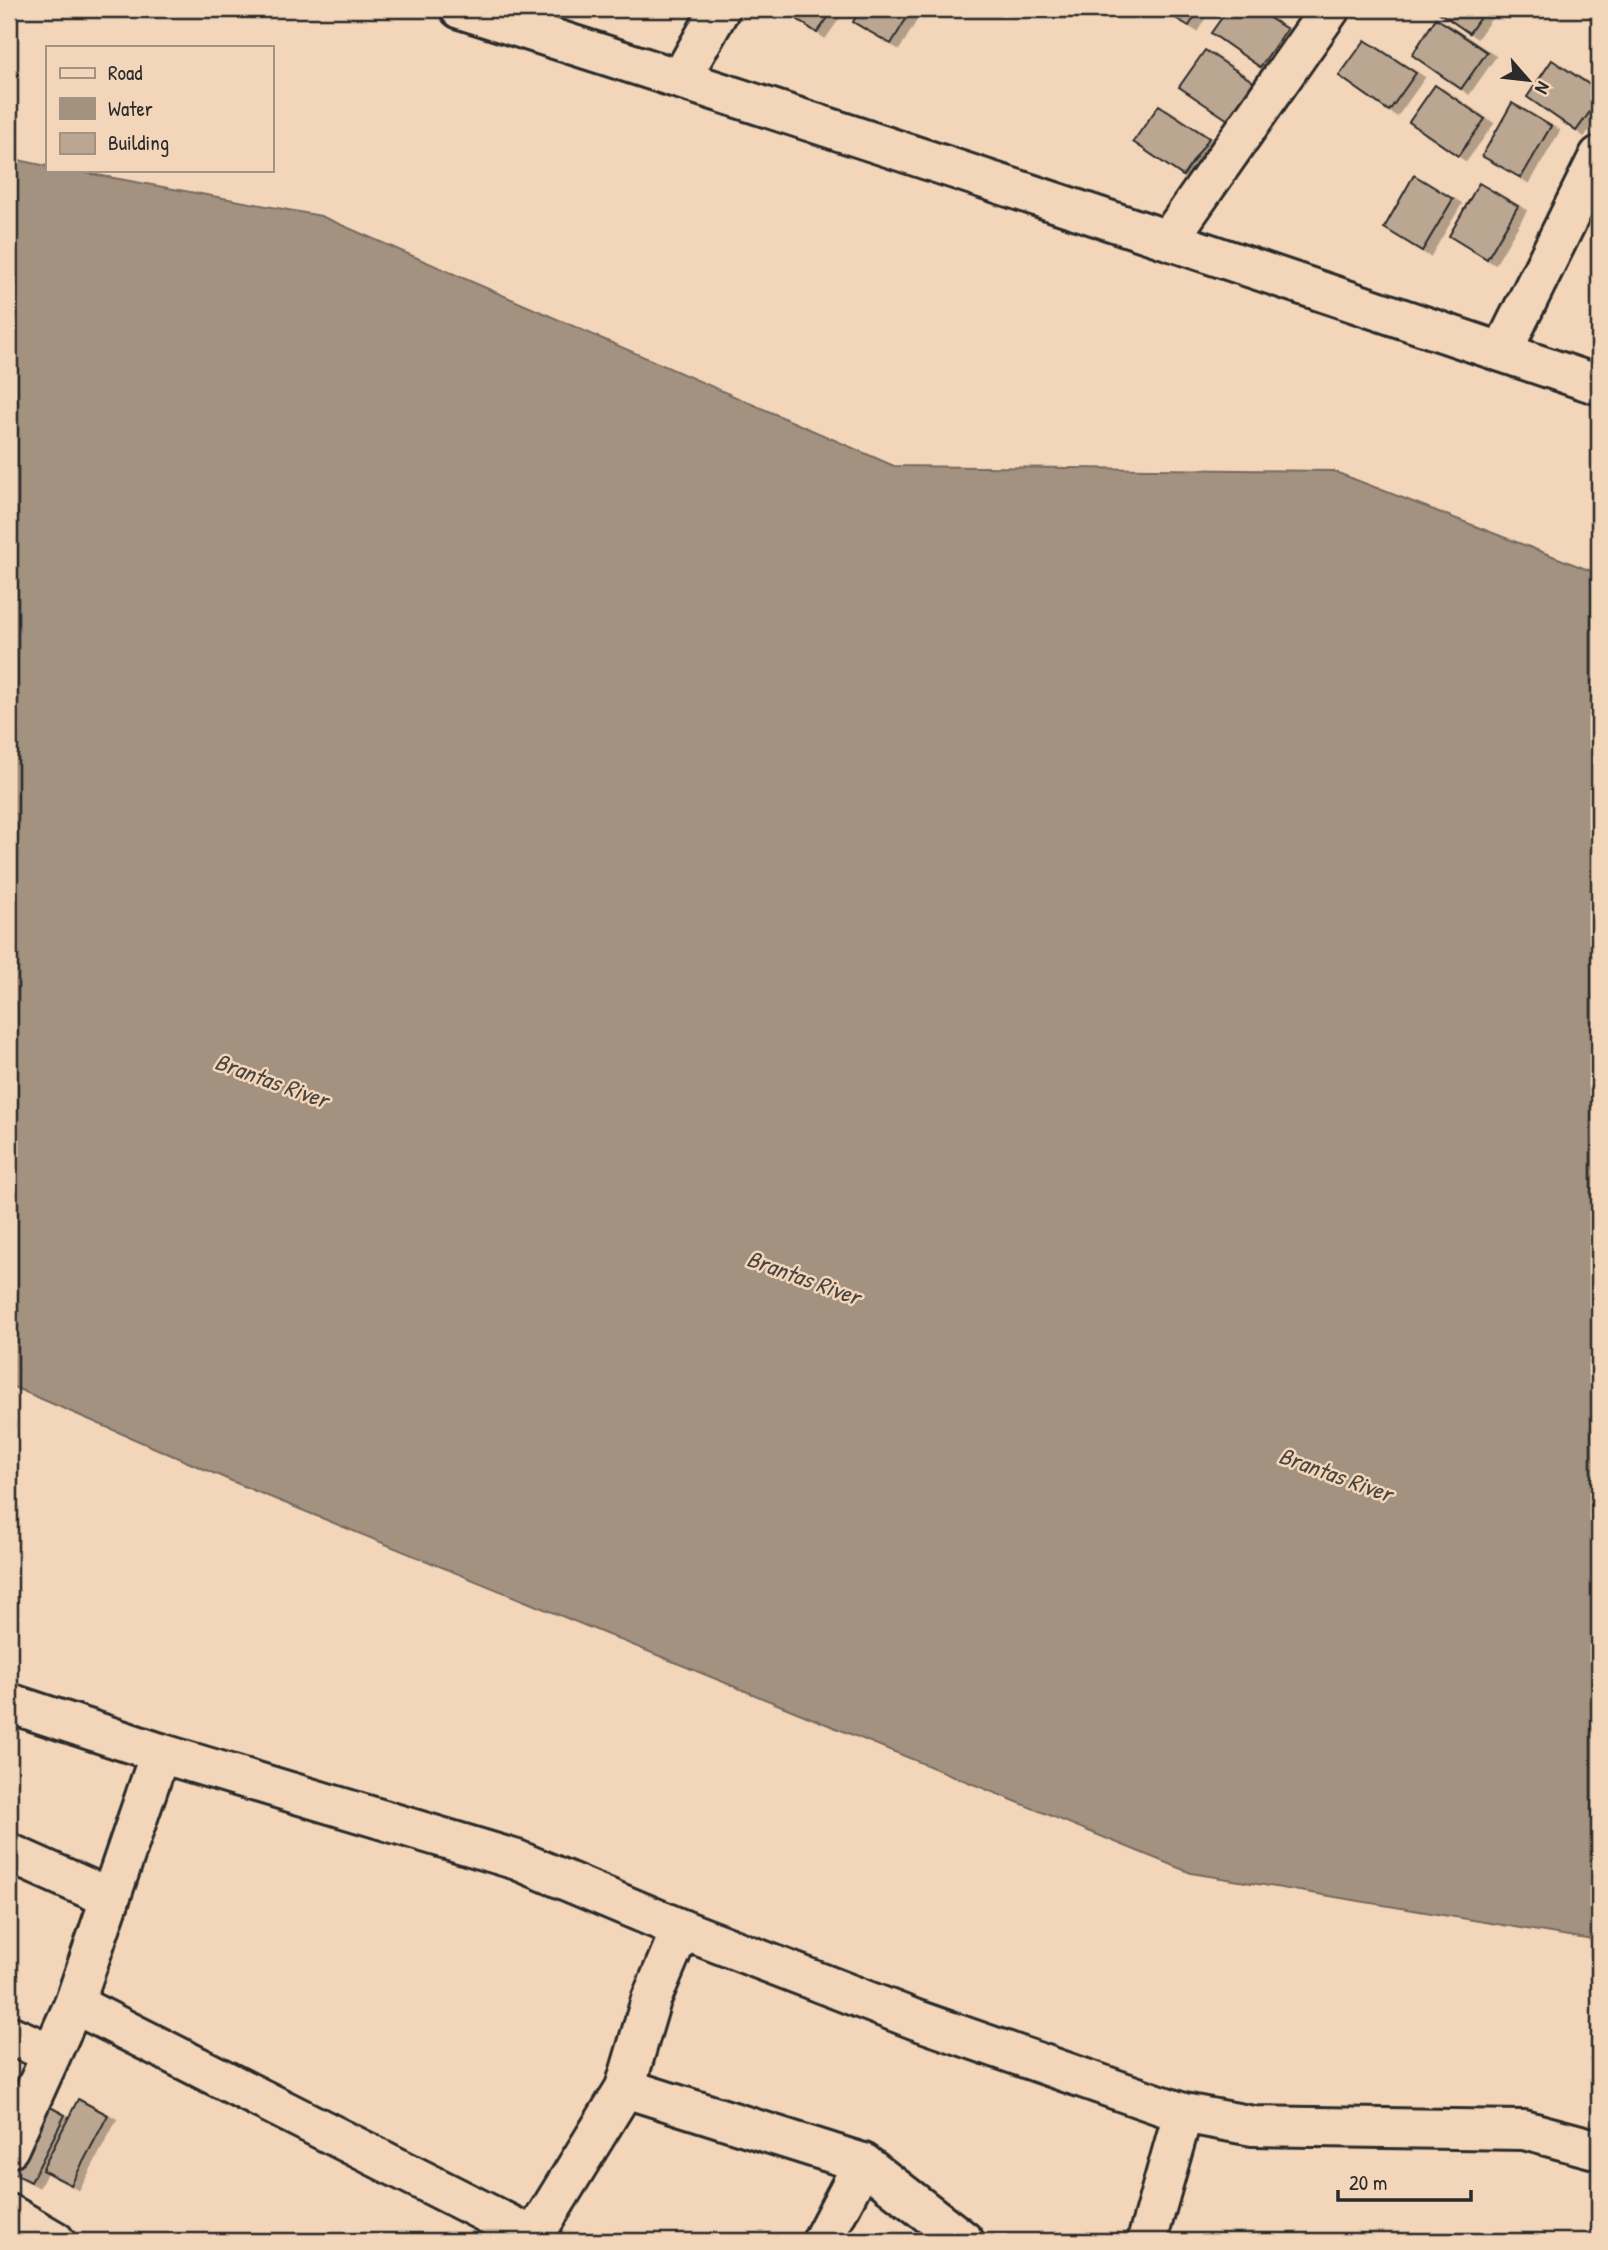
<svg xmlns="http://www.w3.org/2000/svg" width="1608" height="2250" viewBox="0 0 1608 2250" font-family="'Patrick Hand',sans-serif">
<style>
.water{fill:#a49280;stroke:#74695e;stroke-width:2}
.building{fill:#bba692;stroke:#2b2b2b;stroke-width:2;filter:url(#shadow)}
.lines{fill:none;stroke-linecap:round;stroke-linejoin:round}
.minor-casing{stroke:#2b2b2b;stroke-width:44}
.minor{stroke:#f3d6b9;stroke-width:38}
.labels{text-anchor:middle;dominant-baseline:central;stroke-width:5;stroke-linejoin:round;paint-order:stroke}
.water-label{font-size:24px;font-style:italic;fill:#494540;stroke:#f3d6b9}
</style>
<defs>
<filter id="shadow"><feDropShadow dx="8" dy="4.5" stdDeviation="0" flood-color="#0004"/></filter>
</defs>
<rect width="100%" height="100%" fill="#f3d6b9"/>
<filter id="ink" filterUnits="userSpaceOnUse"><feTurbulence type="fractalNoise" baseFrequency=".0143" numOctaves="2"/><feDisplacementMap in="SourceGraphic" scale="14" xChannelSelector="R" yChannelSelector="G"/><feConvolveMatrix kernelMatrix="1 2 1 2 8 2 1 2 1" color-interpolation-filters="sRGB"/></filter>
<g filter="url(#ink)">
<polygon class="water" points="9,158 47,166 47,170 70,170 321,216 894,466 1333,471 1599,574 1599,1941 1191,1873 248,1488 9,1385"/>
<g class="building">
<polygon points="783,9 834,9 817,33"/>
<polygon points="860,9 912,9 891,44 853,22"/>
<polygon points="1160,9 1199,9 1189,26"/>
<polygon points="1228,9 1255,9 1287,29 1260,67 1211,33"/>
<polygon points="1434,9 1486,9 1469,33"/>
<polygon points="1436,18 1487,52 1461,89 1412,55"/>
<polygon points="1365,40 1416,73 1389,111 1339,76"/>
<polygon points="1205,50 1255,83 1228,120 1179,87"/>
<polygon points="1552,60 1599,91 1599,99 1576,131 1527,97"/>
<polygon points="1435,85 1485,119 1458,156 1409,122"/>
<polygon points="1512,103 1551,126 1521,178 1482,156"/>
<polygon points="1159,105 1209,138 1183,176 1133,142"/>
<polygon points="1414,175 1453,199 1422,251 1384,228"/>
<polygon points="1479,183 1518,206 1487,259 1449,236"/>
<polygon points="78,2099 108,2115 71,2185 42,2170"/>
<polygon points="41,2102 65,2115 31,2182 9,2171 9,2165"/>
</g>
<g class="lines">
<defs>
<g id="minor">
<path d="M 460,9 C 841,129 1220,257 1599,385"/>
<polyline points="681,78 720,9"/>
<polyline points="1169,239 1330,9"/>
<polyline points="1502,352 1599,156"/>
<polyline points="9,1703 160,1753 517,1860 681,1929 914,2019 1183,2113 1253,2126 1524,2130 1599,2150"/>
<polyline points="9,1853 110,1898"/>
<polyline points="74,2004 534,2237"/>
<polyline points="9,2035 51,2053"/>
<polyline points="625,2088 863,2163 964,2241"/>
<polyline points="9,2148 74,2004 160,1753"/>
<polyline points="9,2214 55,2241"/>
<polyline points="531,2241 625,2088 651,2000 681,1929"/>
<polyline points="822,2241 863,2163"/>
<polyline points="1147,2241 1183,2113"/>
</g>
</defs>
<use href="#minor" class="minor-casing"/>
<use href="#minor" class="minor"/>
</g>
</g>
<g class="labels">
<g class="water-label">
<text transform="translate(272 1080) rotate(20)">Brantas River</text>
<text transform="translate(804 1277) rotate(20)">Brantas River</text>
<text transform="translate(1336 1474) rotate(20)">Brantas River</text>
</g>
</g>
<rect width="1608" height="2250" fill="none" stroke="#f3d6b9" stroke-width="35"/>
<rect x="18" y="18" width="1573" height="2215" fill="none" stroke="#2b2b2b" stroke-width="2.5" filter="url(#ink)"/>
<rect x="46" y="46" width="228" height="126" fill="#f3d6b9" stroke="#a39280" stroke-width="2"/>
<rect x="60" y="68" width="35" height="10" fill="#f3d6b9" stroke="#a39280" stroke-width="2"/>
<text x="108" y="80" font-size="21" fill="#2b2b2b">Road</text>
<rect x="60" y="98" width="35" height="21" fill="#a49280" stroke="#a39280" stroke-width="2"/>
<text x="108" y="116" font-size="21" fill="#2b2b2b">Water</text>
<rect x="60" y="133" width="35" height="21" fill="#bba692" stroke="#a39280" stroke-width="2"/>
<text x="108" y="150" font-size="21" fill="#2b2b2b">Building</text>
<g transform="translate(1528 80) rotate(118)" stroke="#f3d6b9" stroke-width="5" paint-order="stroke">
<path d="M0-5L12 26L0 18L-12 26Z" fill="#2b2b2b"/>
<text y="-10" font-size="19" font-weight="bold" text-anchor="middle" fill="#2b2b2b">N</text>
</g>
<path d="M1338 2190v10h133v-10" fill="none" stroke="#2b2b2b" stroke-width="3.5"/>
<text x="1349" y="2190" font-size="21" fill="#2b2b2b" stroke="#f3d6b9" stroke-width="5" paint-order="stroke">20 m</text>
</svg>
